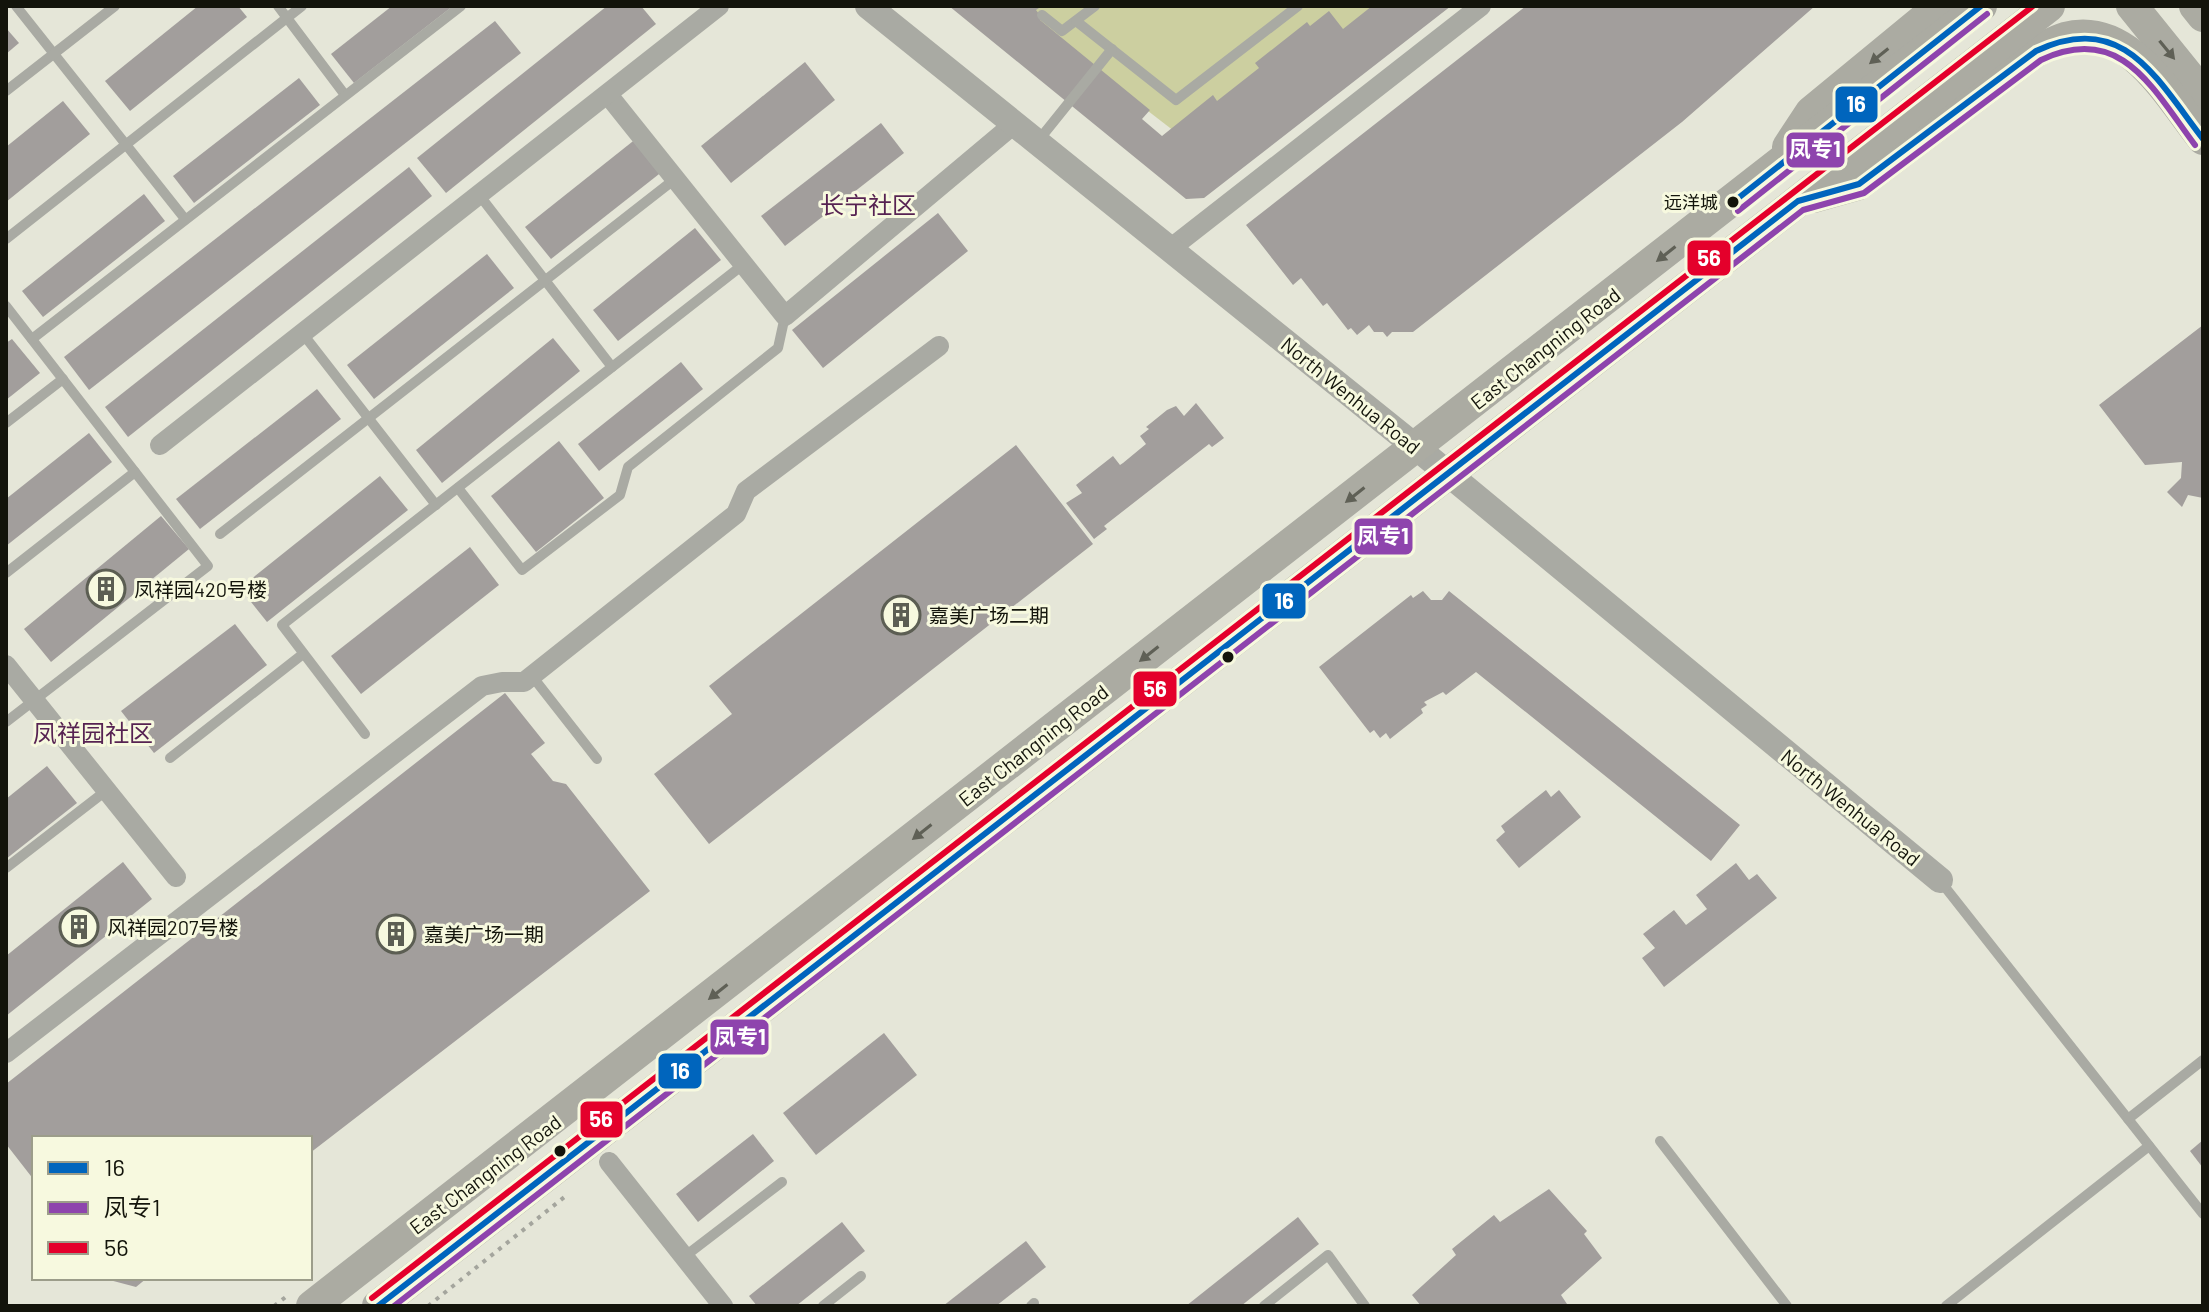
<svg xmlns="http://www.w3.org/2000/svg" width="2209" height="1312" viewBox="0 0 2209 1312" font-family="Barlow,'Noto Sans SC',sans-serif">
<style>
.green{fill:#cccfa0}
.building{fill:#a29e9c}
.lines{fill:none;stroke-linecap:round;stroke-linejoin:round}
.path{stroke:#a4a59d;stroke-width:4;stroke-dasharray:4 6;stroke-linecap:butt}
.service{stroke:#a9aaa3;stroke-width:10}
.minor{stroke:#a9aaa3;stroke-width:20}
.tertiary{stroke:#a9aaa3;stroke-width:26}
.primary{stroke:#ababa2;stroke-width:32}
.bus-1-casing{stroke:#f7f9df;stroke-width:12}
.bus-2-casing{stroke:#f7f9df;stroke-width:12}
.bus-3-casing{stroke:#f7f9df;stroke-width:12}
.bus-1{stroke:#0065bd;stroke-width:6}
.bus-2{stroke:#8e44ad;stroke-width:6}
.bus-3{stroke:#e4002b;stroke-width:6}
.oneway{fill:#5f6056}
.bus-dot{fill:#13140b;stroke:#f7f9df;stroke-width:3}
.labels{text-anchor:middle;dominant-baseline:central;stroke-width:6;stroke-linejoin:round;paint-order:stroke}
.bus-label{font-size:18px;fill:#13140b;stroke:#f7f9df;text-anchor:end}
.street-label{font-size:20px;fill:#13140b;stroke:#f7f9df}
.poi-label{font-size:20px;fill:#13140b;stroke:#f7f9df;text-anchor:start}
.quarter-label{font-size:24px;fill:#572352;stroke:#f7f9df}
.line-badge{stroke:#f7f9df;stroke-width:3}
.badge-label{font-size:22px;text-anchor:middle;font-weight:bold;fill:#fff}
</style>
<rect width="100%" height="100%" fill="#e5e6d8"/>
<polygon class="green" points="1012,6 1423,6 1218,165"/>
<g class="building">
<polygon points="198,6 238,6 247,17 130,111 105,81"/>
<polygon points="392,6 453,6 354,83 331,54"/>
<polygon points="607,6 641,6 656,24 446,193 417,158"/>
<polygon points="949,6 1042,6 1036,10 1042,18 1040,20 1150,110 1142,119 1162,136 1213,95 1217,101 1259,68 1255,63 1307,22 1310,26 1329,11 1343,29 1372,6 1451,6 1204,198 1186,199"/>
<polygon points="1526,6 1815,6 1682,122 1413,332 1392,332 1387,337 1383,332 1374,332 1369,325 1357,335 1351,328 1348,330 1327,303 1323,306 1301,278 1293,285 1246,225"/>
<polygon points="495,21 521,53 89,390 64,357"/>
<polygon points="6,28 19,43 6,54"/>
<polygon points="805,62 835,100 731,183 701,146"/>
<polygon points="299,78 320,105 194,203 173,176"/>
<polygon points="63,101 90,134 6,202 6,147"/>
<polygon points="881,123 904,153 785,246 761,216"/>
<polygon points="642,134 668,167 551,259 525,227"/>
<polygon points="409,167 432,196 128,437 105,407"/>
<polygon points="144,194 165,221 43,317 22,291"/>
<polygon points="938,213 968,251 823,368 792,330"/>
<polygon points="695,228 721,260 618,341 593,310"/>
<polygon points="487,254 514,288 374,399 347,365"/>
<polygon points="2203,325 2203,498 2188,495 2182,507 2167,492 2181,478 2182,462 2145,465 2099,405"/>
<polygon points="553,338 580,371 442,483 416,450"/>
<polygon points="12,339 40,373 6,400 6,343"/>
<polygon points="681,362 703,389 599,471 578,444"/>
<polygon points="317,389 341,419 200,529 176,499"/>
<polygon points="1196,403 1224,438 1212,447 1209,444 1104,526 1107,529 1094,539 1066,503 1082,493 1076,485 1113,456 1120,465 1123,463 1146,444 1140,436 1149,429 1146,427 1167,410 1176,406 1184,416"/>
<polygon points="89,433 112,462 6,546 6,499"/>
<polygon points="559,441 604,498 536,552 491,496"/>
<polygon points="1016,445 1093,544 709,844 654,774 732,714 709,686"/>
<polygon points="380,476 408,510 267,622 240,588"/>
<polygon points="161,516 189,549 51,662 24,629"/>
<polygon points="470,547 499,585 361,694 331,656"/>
<polygon points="1423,591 1431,600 1442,600 1449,591 1740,825 1711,861 1476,672 1446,695 1443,692 1424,702 1427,705 1421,709 1423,713 1390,739 1386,733 1380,738 1374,730 1370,733 1319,667 1411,595 1413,598"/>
<polygon points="235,624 267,665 154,753 121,711"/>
<polygon points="505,693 545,743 531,754 553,781 566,784 650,891 310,1153 310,1138 34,1138 34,1180 6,1144 6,1084"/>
<polygon points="47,766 77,803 6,859 6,799"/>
<polygon points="1546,790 1551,797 1559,790 1581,817 1519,868 1496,840 1505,832 1501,826"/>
<polygon points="123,862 152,899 6,1016 6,956"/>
<polygon points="1736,863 1749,880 1757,874 1777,898 1664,987 1642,958 1655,948 1643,934 1674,910 1686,925 1707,909 1696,895"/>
<polygon points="884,1033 917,1075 816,1155 783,1113"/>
<polygon points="753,1134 774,1161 698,1222 676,1194"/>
<polygon points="2203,1140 2203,1168 2190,1151"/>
<polygon points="1549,1189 1587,1231 1584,1234 1602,1258 1561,1295 1567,1304 1421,1306 1412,1295 1456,1255 1452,1249 1494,1215 1500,1222"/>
<polygon points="1298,1217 1319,1244 1241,1306 1186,1306"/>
<polygon points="842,1222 865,1251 796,1306 757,1306 749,1296"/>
<polygon points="1026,1241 1046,1267 996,1306 943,1306"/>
<polygon points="102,1278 147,1278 136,1287"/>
</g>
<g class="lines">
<g class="path">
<polyline points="274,1306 287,1296"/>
<polyline points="428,1306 567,1195"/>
</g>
<g class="service">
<polyline points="16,6 185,219"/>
<polyline points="278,6 345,95"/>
<polyline points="1042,15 1062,31 1095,6"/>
<polyline points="1076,21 1176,100 1298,6"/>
<polyline points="6,91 115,6"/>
<polyline points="1038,141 1112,49"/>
<polyline points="480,196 612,367"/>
<polyline points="6,239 302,6"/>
<polyline points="6,306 208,566 6,722"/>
<polyline points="303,334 436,505"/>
<polyline points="32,339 461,6"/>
<polyline points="6,423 63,379"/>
<polyline points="458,488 522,570 620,495 628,467 778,348 785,316"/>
<polyline points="220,534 675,179"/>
<polyline points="6,573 135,472"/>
<polyline points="532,676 597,759"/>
<polyline points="365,734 282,625 744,264"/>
<polyline points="170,758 303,654"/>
<polyline points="6,868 107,790"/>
<polyline points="1941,882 2203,1214"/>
<polyline points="2128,1119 2203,1060"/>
<polyline points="1660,1141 1787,1306"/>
<polyline points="684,1257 782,1182"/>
<polyline points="823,1306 861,1276"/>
<polyline points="1031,1306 1034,1303"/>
<polyline points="1264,1306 1328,1255 1365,1306"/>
<polyline points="1946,1306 2149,1146"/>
</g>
<g class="minor">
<polyline points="609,96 785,316 1014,124"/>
<polyline points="1170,249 1481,6"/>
<polyline points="160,445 719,6"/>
<polyline points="6,665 176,877"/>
<polyline points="6,1053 482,686 502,682 524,682 736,514 746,491 939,346"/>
<polyline points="609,1162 723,1306"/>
</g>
<polyline class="tertiary" points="868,6 1417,448 1940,880"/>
<g class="primary">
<polyline points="2132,6 2203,94"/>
<polyline points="2195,6 2203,16"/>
<polyline points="1788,147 1811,112 1940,6"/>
<path d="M 1813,197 L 1859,184 L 2036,51 C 2045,47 2055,41 2065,38 C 2129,21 2170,98 2203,139"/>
<polyline points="312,1306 1981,6"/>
<polyline points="378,1306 2049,6"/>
</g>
<defs>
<g id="bus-1">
<polyline points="1732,203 1981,6"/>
<path d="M 378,1306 L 1798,201 L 1859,184 L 2036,51 C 2123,10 2156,78 2203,139"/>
</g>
<g id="bus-2">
<polyline points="1738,211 1987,14"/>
<path d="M 394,1306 L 1803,210 L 1864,193 L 2041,60 C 2121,22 2153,89 2195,145"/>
</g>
<polyline id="bus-3" points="372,1298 2033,6"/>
</defs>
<use href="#bus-1" class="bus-1-casing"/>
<use href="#bus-2" class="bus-2-casing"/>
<use href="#bus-3" class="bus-3-casing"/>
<use href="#bus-1" class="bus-1"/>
<use href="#bus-2" class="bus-2"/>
<use href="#bus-3" class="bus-3"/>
</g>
<defs><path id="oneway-solid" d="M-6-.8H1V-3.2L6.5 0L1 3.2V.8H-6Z" transform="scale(2)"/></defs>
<g class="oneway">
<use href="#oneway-solid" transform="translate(2167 50) rotate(51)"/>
<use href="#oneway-solid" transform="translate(1879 56) rotate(141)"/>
<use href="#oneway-solid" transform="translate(1666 254) rotate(142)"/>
<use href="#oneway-solid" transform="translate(1355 495) rotate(142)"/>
<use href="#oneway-solid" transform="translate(1149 654) rotate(142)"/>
<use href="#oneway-solid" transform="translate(922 832) rotate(142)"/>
<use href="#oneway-solid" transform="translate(718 992) rotate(142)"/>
</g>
<defs>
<symbol id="building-ring" viewBox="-11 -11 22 22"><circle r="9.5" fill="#f7f9df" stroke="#5c5e53" stroke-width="1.5"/><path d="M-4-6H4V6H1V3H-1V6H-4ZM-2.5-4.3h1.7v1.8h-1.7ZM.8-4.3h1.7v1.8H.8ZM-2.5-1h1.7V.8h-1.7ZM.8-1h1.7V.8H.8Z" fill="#5c5e53"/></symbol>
</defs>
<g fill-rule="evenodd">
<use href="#building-ring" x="84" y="567" width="44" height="44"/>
<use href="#building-ring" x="879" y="593" width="44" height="44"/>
<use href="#building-ring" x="57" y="905" width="44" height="44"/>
<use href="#building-ring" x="374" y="912" width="44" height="44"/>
</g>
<g class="bus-dot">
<circle cx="1733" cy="202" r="7"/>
<circle cx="1228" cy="657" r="7"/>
<circle cx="560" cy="1151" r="7"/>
</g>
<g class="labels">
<g class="bus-label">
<text x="1718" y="202">远洋城</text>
</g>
<g class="street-label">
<text transform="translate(1545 348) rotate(-38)">East Changning Road</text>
<text transform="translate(1351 395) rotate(39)">North Wenhua Road</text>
<text transform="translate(1033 745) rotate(-38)">East Changning Road</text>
<text transform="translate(1851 807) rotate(39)">North Wenhua Road</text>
<text transform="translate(485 1174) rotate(-37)">East Changning Road</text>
</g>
<g class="poi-label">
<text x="134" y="589">凤祥园420号楼</text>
<text x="929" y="615">嘉美广场二期</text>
<text x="107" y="927">风祥园207号楼</text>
<text x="424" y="934">嘉美广场一期</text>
</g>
<g class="quarter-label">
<text x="868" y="204">长宁社区</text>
<text x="93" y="732">凤祥园社区</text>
</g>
</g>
<g class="line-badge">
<rect x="1834" y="85" width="45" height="39" rx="8" fill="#0065bd"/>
<rect x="1785" y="131" width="61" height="38" rx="8" fill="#8e44ad"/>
<rect x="1686" y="239" width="46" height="38" rx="8" fill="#e4002b"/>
<rect x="1353" y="517" width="61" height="39" rx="8" fill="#8e44ad"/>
<rect x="1261" y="582" width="46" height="38" rx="8" fill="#0065bd"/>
<rect x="1132" y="670" width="46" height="38" rx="8" fill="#e4002b"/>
<rect x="709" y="1018" width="61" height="38" rx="8" fill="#8e44ad"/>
<rect x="657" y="1052" width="46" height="38" rx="8" fill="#0065bd"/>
<rect x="579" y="1100" width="45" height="39" rx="8" fill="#e4002b"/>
</g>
<g class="badge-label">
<text x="1856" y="112">16</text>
<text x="1815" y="157">凤专1</text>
<text x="1709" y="266">56</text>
<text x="1383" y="544">凤专1</text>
<text x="1284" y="609">16</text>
<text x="1155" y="697">56</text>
<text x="740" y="1045">凤专1</text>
<text x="680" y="1079">16</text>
<text x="601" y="1127">56</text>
</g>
<rect width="2209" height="1312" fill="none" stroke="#13140b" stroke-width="16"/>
<rect x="32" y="1136" width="280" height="144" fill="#f7f9df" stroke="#9c9d8a" stroke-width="2"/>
<rect x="48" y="1162" width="40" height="12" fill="#0065bd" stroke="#9c9d8a" stroke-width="2"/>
<text x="104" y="1176" font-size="24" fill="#13140b">16</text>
<rect x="48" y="1202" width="40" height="12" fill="#8e44ad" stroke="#9c9d8a" stroke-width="2"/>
<text x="104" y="1216" font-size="24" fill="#13140b">凤专1</text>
<rect x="48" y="1242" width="40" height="12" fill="#e4002b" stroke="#9c9d8a" stroke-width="2"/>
<text x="104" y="1256" font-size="24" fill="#13140b">56</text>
</svg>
